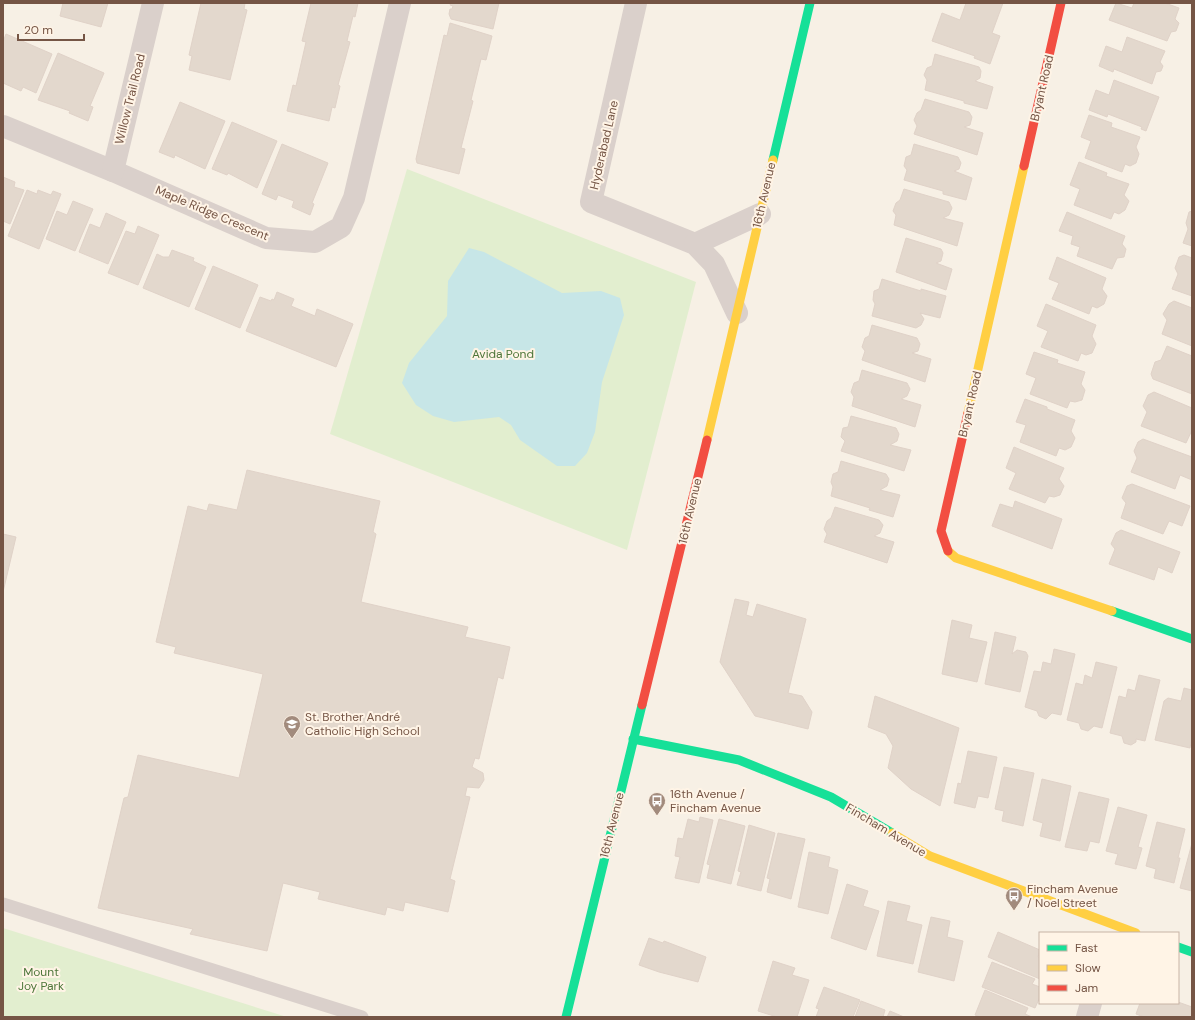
<svg xmlns="http://www.w3.org/2000/svg" width="1195" height="1020" viewBox="0 0 1195 1020" font-family="'DM Sans',sans-serif">
<style>
.green{fill:#e2eecf}
.water{fill:#c7e6e7}
.building{fill:#e3d8cd;stroke:#e0d2c8}
.lines{fill:none;stroke-linecap:round;stroke-linejoin:round}
.lane{stroke:#dad0cb;stroke-width:13}
.street{stroke:#dad0cb;stroke-width:22}
.fast{stroke:#16e098;stroke-width:9}
.slow{stroke:#ffcf43;stroke-width:9}
.jam{stroke:#f24e42;stroke-width:9}
.labels{text-anchor:middle;dominant-baseline:central;stroke-width:4;stroke-linejoin:round;paint-order:stroke}
.street-label{font-size:12px;fill:#755545;stroke:#fff4e6}
.park-label{font-size:12px;fill:#4d763a;stroke:#fff4e6}
.poi-label{font-size:12px;fill:#755545;stroke:#fff4e6;text-anchor:start}
</style>
<rect width="100%" height="100%" fill="#f7f0e5"/>
<g class="green">
<polygon points="407,169 696,282 627,550 330,434"/>
<polygon points="3,928 287,1017 3,1017"/>
</g>
<polygon class="water" points="469,248 484,252 562,293 601,291 620,298 624,315 602,382 595,432 587,453 575,466 557,466 520,440 511,425 499,417 454,422 433,416 416,405 402,383 409,363 447,316 448,281"/>
<g class="building">
<polygon points="61,3 108,3 101,27 60,16 63,3"/>
<polygon points="201,3 245,3 244,9 247,10 230,80 189,70 192,56 189,55"/>
<polygon points="311,3 358,3 355,17 353,16 347,41 350,42 338,85 340,86 335,108 332,107 329,121 287,111 293,85 296,86 306,42 302,41"/>
<polygon points="451,3 499,3 493,29 451,19 449,14 450,9 452,9 453,6 450,5"/>
<polygon points="966,3 1003,3 992,33 1000,36 990,64 974,58 975,56 932,41 942,13 960,20"/>
<polygon points="1116,3 1132,8 1134,3 1165,3 1179,8 1175,19 1179,23 1176,31 1171,32 1167,41 1109,20"/>
<polygon points="450,23 492,36 486,60 481,59 471,100 473,101 461,148 465,149 459,174 417,163 416,159 444,35 447,36"/>
<polygon points="6,34 52,54 36,93 23,87 21,91 3,83 3,42"/>
<polygon points="1127,37 1165,51 1160,62 1163,66 1161,71 1156,72 1152,84 1114,69 1113,72 1099,66 1106,46 1122,52"/>
<polygon points="58,53 104,73 90,106 93,107 88,121 69,113 70,111 38,100"/>
<polygon points="935,54 979,67 981,71 980,78 975,81 993,87 987,109 964,103 964,101 925,90 927,80 924,75 927,68 932,66"/>
<polygon points="1114,80 1159,97 1146,131 1141,129 1142,127 1108,114 1107,117 1089,110 1096,90 1109,95"/>
<polygon points="925,99 969,112 972,117 970,125 964,127 983,133 977,155 914,134 917,126 914,120 917,113 921,110"/>
<polygon points="180,102 225,121 205,169 175,155 174,158 159,152"/>
<polygon points="1089,115 1112,123 1111,127 1140,137 1136,147 1139,154 1136,163 1130,166 1125,164 1122,172 1085,158 1091,141 1081,137"/>
<polygon points="232,122 277,141 257,188 228,173 227,175 212,169"/>
<polygon points="282,144 328,163 312,203 314,204 310,215 292,207 294,201 278,195 276,200 262,194"/>
<polygon points="914,144 958,157 961,163 959,169 954,171 972,178 966,200 943,194 943,191 904,180 907,170 904,166 906,157 911,155"/>
<polygon points="1079,162 1107,173 1106,176 1129,184 1124,195 1129,201 1125,210 1119,214 1114,212 1111,219 1074,205 1080,189 1070,185"/>
<polygon points="3,177 15,182 14,187 24,190 10,224 3,221"/>
<polygon points="904,189 949,202 952,208 949,215 943,218 963,223 957,246 894,225 896,215 893,211 896,203 900,200"/>
<polygon points="27,190 37,194 38,190 51,195 53,191 61,194 39,249 8,236"/>
<polygon points="73,201 93,209 75,251 46,239 57,211 67,215"/>
<polygon points="1192,211 1192,246 1183,243 1188,229 1186,223 1189,212"/>
<polygon points="1067,212 1125,236 1122,244 1126,249 1124,257 1117,258 1112,269 1077,256 1080,247 1071,244 1073,236 1059,231"/>
<polygon points="106,213 126,222 108,264 79,252 90,224 100,228"/>
<polygon points="138,226 159,235 138,285 108,273 126,231 135,234"/>
<polygon points="906,238 941,249 943,253 941,261 936,263 952,269 946,290 896,272"/>
<polygon points="172,250 194,258 193,261 206,267 189,307 143,288 157,254 163,257 169,257"/>
<polygon points="1184,255 1192,258 1192,296 1172,289 1178,274 1175,268 1179,257"/>
<polygon points="1057,257 1106,278 1102,289 1107,296 1104,304 1097,308 1092,306 1089,314 1052,299 1059,283 1049,279"/>
<polygon points="213,266 258,285 240,328 195,309"/>
<polygon points="882,279 921,291 921,289 946,296 940,318 920,313 924,319 921,325 916,328 872,316 875,304 873,300 874,291 879,289"/>
<polygon points="277,292 294,299 291,306 315,316 317,309 353,324 336,367 246,331 260,297 271,301 272,299 274,300"/>
<polygon points="1174,301 1192,308 1192,346 1162,334 1167,320 1163,314 1169,304"/>
<polygon points="1046,304 1096,325 1092,336 1096,344 1092,353 1086,355 1081,353 1078,361 1041,347 1048,331 1037,326"/>
<polygon points="872,325 917,338 920,344 918,351 912,353 931,359 925,382 862,360 865,351 862,347 865,338 869,336"/>
<polygon points="1167,346 1192,356 1192,394 1153,379 1151,374 1155,362 1161,360"/>
<polygon points="1034,352 1058,360 1057,363 1085,372 1081,384 1085,390 1082,400 1075,402 1070,401 1067,408 1030,394 1036,378 1026,374"/>
<polygon points="862,370 907,383 910,389 907,396 901,399 921,405 915,427 852,406 854,397 851,392 854,383 859,381"/>
<polygon points="1154,392 1192,408 1192,430 1186,443 1141,426 1147,412 1143,406 1148,395"/>
<polygon points="1025,399 1047,407 1047,409 1075,420 1071,431 1075,438 1071,447 1065,450 1059,448 1056,456 1020,442 1026,425 1016,422"/>
<polygon points="851,416 896,428 899,434 897,441 890,445 911,450 904,471 841,451 845,441 841,437 843,428 848,427"/>
<polygon points="1143,439 1192,457 1192,480 1180,475 1175,489 1131,472 1137,458 1134,451 1138,442"/>
<polygon points="1014,447 1064,468 1059,479 1064,486 1060,495 1054,497 1049,496 1045,503 1009,489 1016,473 1006,468"/>
<polygon points="841,461 886,474 889,479 887,486 880,490 900,495 893,517 869,510 870,508 831,496 833,487 831,482 833,474 838,472"/>
<polygon points="247,470 380,501 373,532 376,534 361,602 468,627 465,637 510,647 503,679 498,677 479,759 475,758 472,767 483,773 484,780 479,788 467,787 465,796 470,797 450,879 455,881 448,912 405,902 403,911 387,907 385,915 318,899 320,892 283,883 267,951 190,934 193,929 98,908 124,798 128,797 138,755 239,778 263,674 174,653 176,647 156,642 188,506 207,511 209,504 237,510"/>
<polygon points="1132,484 1190,506 1182,526 1169,521 1163,534 1121,518 1126,503 1122,498 1127,486"/>
<polygon points="1015,501 1062,519 1052,549 992,526 1000,504 1013,508"/>
<polygon points="835,507 879,520 883,525 880,533 874,536 894,542 887,563 824,542 827,534 824,529 827,521 831,518"/>
<polygon points="1121,530 1180,552 1172,573 1158,567 1154,580 1109,564 1115,549 1111,544 1116,533"/>
<polygon points="3,534 16,537 3,592"/>
<polygon points="735,599 749,602 746,615 753,617 757,604 806,619 788,693 802,696 812,712 808,729 755,716 720,662"/>
<polygon points="952,620 972,625 969,638 987,642 977,682 942,674"/>
<polygon points="995,632 1016,637 1012,654 1017,650 1026,652 1028,656 1020,692 985,684"/>
<polygon points="1054,649 1075,654 1061,715 1052,713 1046,719 1039,716 1037,711 1025,707 1034,671 1041,672 1043,662 1051,664"/>
<polygon points="1096,662 1117,667 1102,728 1094,726 1088,731 1081,729 1079,723 1067,720 1076,683 1083,685 1085,675 1092,678"/>
<polygon points="1139,675 1160,680 1145,741 1136,739 1136,742 1131,745 1124,743 1122,736 1110,733 1119,696 1126,698 1128,689 1135,691"/>
<polygon points="1184,688 1192,690 1192,737 1190,748 1155,740 1164,701 1168,698 1181,701"/>
<polygon points="875,696 959,728 940,806 911,789 888,768 893,746 886,734 868,727"/>
<polygon points="968,751 997,757 988,798 978,796 975,808 954,803 958,783 961,784"/>
<polygon points="1004,767 1034,773 1023,826 1002,821 1004,811 995,809"/>
<polygon points="1042,779 1071,786 1060,841 1040,836 1043,823 1033,820"/>
<polygon points="1079,792 1109,799 1099,843 1090,841 1087,851 1065,847"/>
<polygon points="1118,807 1147,815 1138,847 1142,848 1136,869 1115,864 1118,854 1106,851"/>
<polygon points="700,817 713,820 699,883 675,878 680,857 675,856 678,838 683,839 688,819 699,822"/>
<polygon points="719,819 745,826 731,884 707,878 710,865 707,864"/>
<polygon points="1157,822 1185,829 1178,858 1180,858 1174,883 1154,878 1156,869 1146,866"/>
<polygon points="749,825 775,833 761,891 737,885 741,872 738,871"/>
<polygon points="778,833 805,839 791,899 767,892 770,879 767,878"/>
<polygon points="1192,843 1192,891 1180,888"/>
<polygon points="809,852 830,857 828,867 838,870 828,914 798,907"/>
<polygon points="847,884 868,891 863,906 879,911 866,950 831,938"/>
<polygon points="888,901 910,906 906,921 922,925 913,964 877,956"/>
<polygon points="931,917 950,921 947,937 963,941 954,981 918,972"/>
<polygon points="998,932 1040,950 1038,957 1040,957 1040,979 988,957"/>
<polygon points="649,938 663,943 664,941 706,957 698,982 659,972 639,965"/>
<polygon points="773,961 795,968 792,975 809,980 797,1017 777,1017 758,1011"/>
<polygon points="992,962 1035,979 1032,984 1040,987 1040,997 1035,1008 982,987"/>
<polygon points="824,987 860,1000 853,1017 816,1017 819,1009 816,1008"/>
<polygon points="985,990 1028,1008 1025,1014 1032,1017 980,1017 975,1015"/>
<polygon points="861,1001 885,1010 883,1017 855,1017"/>
<polygon points="1178,1002 1192,1007 1192,1017 1144,1017 1136,1014 1140,1003"/>
<polygon points="890,1011 904,1017 887,1017"/>
</g>
<g class="lines">
<polyline class="lane" points="3,904 362,1017"/>
<g class="street">
<polyline points="636,3 591,202 695,244 714,264 737,313"/>
<polyline points="3,126 113,171 266,238 315,242 341,227 354,198 400,3"/>
<polyline points="113,171 153,3"/>
<polyline points="695,244 760,214"/>
<polyline points="1087,1017 1091,1003"/>
</g>
<g class="fast">
<polyline points="773,160 810,3"/>
<polyline points="1112,611 1192,639"/>
<polyline points="633,739 739,760 831,797 892,833"/>
<polyline points="1178,947 1192,952"/>
<polyline points="566,1017 642,705"/>
</g>
<g class="slow">
<polyline points="968,413 1024,166"/>
<polyline points="707,440 773,160"/>
<polyline points="948,551 956,558 1112,611"/>
<polyline points="892,833 930,856 1136,933"/>
</g>
<g class="jam">
<polyline points="1024,166 1061,3"/>
<polyline points="948,551 941,531 968,413"/>
<polyline points="642,705 707,440"/>
</g>
</g>
<defs>
<symbol id="school-pin" viewBox="-11 -11 22 30"><path d="M0 17L-7.5 6A9.5 9.5 0 1 1 7.5 6Z" fill="#a28b7d" stroke="#fff4e6"/><path d="M0-5L7-2L0 1L-7-2ZM-4 1L0 2.5L4 1V4Q0 6-4 4Z" fill="#fff"/></symbol>
<symbol id="bus-pin" viewBox="-11 -11 22 30"><path d="M0 17L-7.5 6A9.5 9.5 0 1 1 7.5 6Z" fill="#a28b7d" stroke="#fff4e6"/><path d="M-5-6H5V4H4V6H2V4H-2V6H-4V4H-5ZM-3.5-4V0h7V-4ZM-3.5 1.2v1.5H-2V1.2ZM2 1.2v1.5H3.5V1.2Z" fill="#fff"/></symbol>
</defs>
<g fill-rule="evenodd">
<use href="#school-pin" x="282" y="714" width="20" height="27"/>
<use href="#bus-pin" x="647" y="791" width="20" height="27"/>
<use href="#bus-pin" x="1004" y="886" width="20" height="27"/>
</g>
<g class="labels">
<g class="street-label">
<text transform="translate(1042 88) rotate(-77)">Bryant Road</text>
<text transform="translate(130 99) rotate(-76)">Willow Trail Road</text>
<text transform="translate(604 145) rotate(-77)">Hyderabad Lane</text>
<text transform="translate(764 195) rotate(-77)">16th Avenue</text>
<text transform="translate(212 213) rotate(23)">Maple Ridge Crescent</text>
<text transform="translate(970 404) rotate(-77)">Bryant Road</text>
<text transform="translate(690 511) rotate(-77)">16th Avenue</text>
<text transform="translate(612 825) rotate(-76)">16th Avenue</text>
<text transform="translate(886 830) rotate(31)">Fincham Avenue</text>
</g>
<g class="park-label">
<text x="503" y="354">Avida Pond</text>
<text x="41" y="972">Mount<tspan x="41" dy="14">Joy Park</tspan></text>
</g>
<g class="poi-label">
<text x="305" y="717">St. Brother André<tspan x="305" dy="14">Catholic High School</tspan></text>
<text x="670" y="794">16th Avenue /<tspan x="670" dy="14">Fincham Avenue</tspan></text>
<text x="1027" y="889">Fincham Avenue<tspan x="1027" dy="14">/ Noel Street</tspan></text>
</g>
</g>
<rect width="1195" height="1020" fill="none" stroke="#755545" stroke-width="8"/>
<rect x="1039" y="932" width="140" height="72" fill="#fff4e6" stroke="#c8b4a6"/>
<rect x="1047" y="945" width="20" height="6" fill="#16e098" stroke="#c8b4a6"/>
<text x="1075" y="952" font-size="12" fill="#755545">Fast</text>
<rect x="1047" y="965" width="20" height="6" fill="#ffcf43" stroke="#c8b4a6"/>
<text x="1075" y="972" font-size="12" fill="#755545">Slow</text>
<rect x="1047" y="985" width="20" height="6" fill="#f24e42" stroke="#c8b4a6"/>
<text x="1075" y="992" font-size="12" fill="#755545">Jam</text>
<path d="M18 34v6h66v-6" fill="none" stroke="#755545" stroke-width="2"/>
<text x="24" y="34" font-size="12" fill="#755545" stroke="#fff4e6" stroke-width="3" paint-order="stroke">20 m</text>
</svg>
